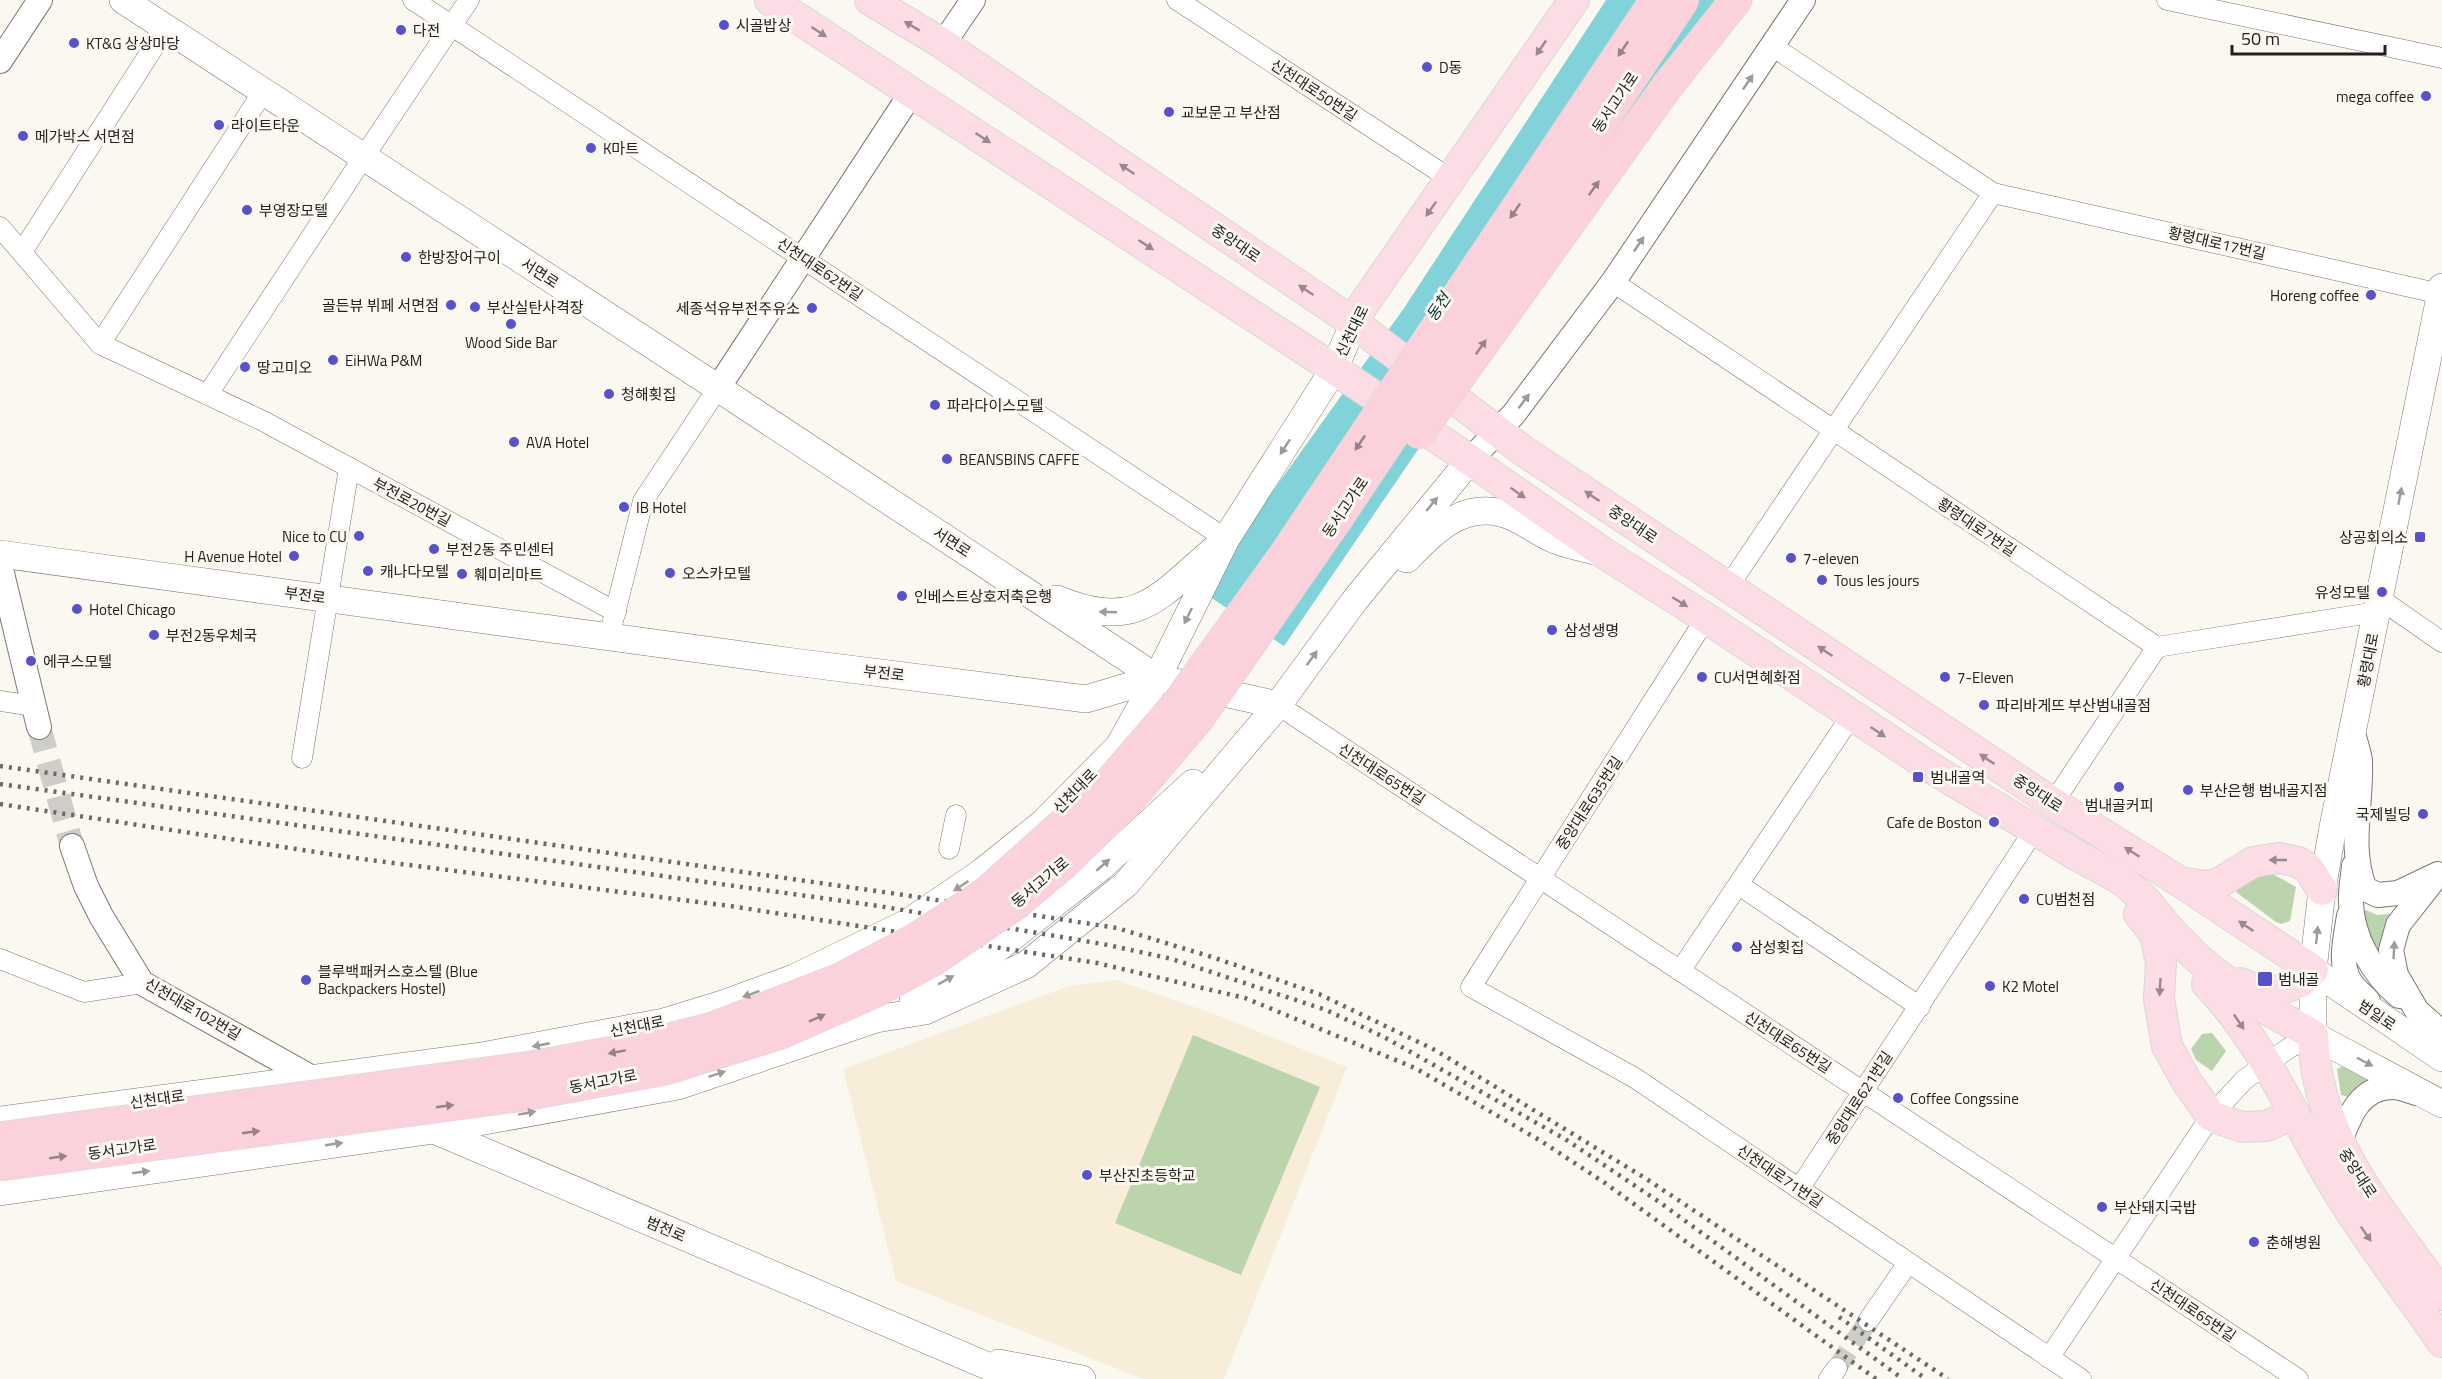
<svg xmlns="http://www.w3.org/2000/svg" width="2442" height="1379" viewBox="0 0 2442 1379" font-family="'Titillium Web','Noto Sans KR',sans-serif">
<style>
.education{fill:#f7edd8}
.green{fill:#bbd4ae}
.water{fill:#82d3d9}
.lines{fill:none;stroke-linecap:round;stroke-linejoin:round}
.minor-tunnel{stroke:#cfcdc7;stroke-width:20;stroke-dasharray:20 10;stroke-linecap:butt}
.tertiary-tunnel{stroke:#cfcdc7;stroke-width:24;stroke-dasharray:24 12;stroke-linecap:butt}
.minor-casing{stroke:#797871;stroke-width:21}
.tertiary-casing{stroke:#797871;stroke-width:26}
.secondary-casing{stroke:#797871;stroke-width:28}
.primary-casing{stroke:#d7d7d7;stroke-width:32}
.trunk-casing{stroke:#d7d7d7;stroke-width:33}
.minor{stroke:#fff;stroke-width:20}
.tertiary{stroke:#fff;stroke-width:24}
.secondary{stroke:#fff;stroke-width:27}
.primary{stroke:#fcdde5;stroke-width:30}
.trunk{stroke:#fbd2dc;stroke-width:32}
.rail{stroke:#6b6966;stroke-width:4.5;stroke-dasharray:3 6;stroke-linecap:butt}
.trunk-bridge-casing{stroke:#d7d7d7;stroke-width:33;stroke-linecap:butt}
.trunk-bridge{stroke:#fbd2dc;stroke-width:32}
.oneway{fill:#9a888c}
.oneway2{fill:#998287}
.oneway3{fill:#9c9b9a}
.poi-dot{fill:#5851c9;stroke:#faf8f1;stroke-width:2}
.labels{text-anchor:middle;dominant-baseline:central;stroke-width:6;stroke-linejoin:round;paint-order:stroke}
.poi-label{font-size:15px;fill:#22211f;stroke:#faf8f1;text-anchor:start}
.street-label{font-size:15px;fill:#22211f;stroke:#faf8f1}
.water-label{font-size:16px;font-style:italic;fill:#093235;stroke:#faf8f1}
</style>
<rect width="100%" height="100%" fill="#faf8f1"/>
<polygon class="education" points="1116,980 1214,1014 1347,1067 1224,1379 1143,1379 896,1281 843,1069 1069,986"/>
<g class="green">
<polygon points="2269,872 2296,887 2290,921 2281,924 2276,922 2236,892 2241,881"/>
<polygon points="2366,910 2377,915 2390,914 2392,918 2384,927 2380,949 2373,950 2362,913"/>
<polygon points="2212,1033 2226,1051 2212,1071 2196,1060 2191,1049 2202,1034"/>
<polygon points="1193,1035 1320,1087 1241,1275 1115,1223"/>
<polygon points="2345,1065 2368,1080 2353,1090 2349,1097 2341,1095 2337,1069"/>
</g>
<polygon class="water" points="1606,0 1725,0 1284,646 1201,591 1402,311"/>
<g class="lines">
<polyline class="minor-tunnel" points="1837,1368 1868,1321"/>
<polyline class="tertiary-tunnel" points="39,727 72,846"/>
<defs>
<g id="minor">
<polyline points="413,0 1226,539"/>
<polyline points="1177,0 1452,180"/>
<polyline points="2167,0 2442,58"/>
<polyline points="1772,46 1993,193 2441,294"/>
<polyline points="0,227 100,344 263,421 616,612"/>
<polyline points="22,252 166,28"/>
<polyline points="1613,282 2157,647 2377,612"/>
<polyline points="100,344 263,92"/>
<polyline points="208,394 363,158 469,0"/>
<polyline points="1728,587 1993,193"/>
<polyline points="2380,599 2442,642"/>
<polyline points="1706,618 1471,987 1635,1078 2081,1379"/>
<polyline points="612,625 643,501 718,388"/>
<polyline points="0,701 34,706"/>
<polyline points="1278,705 2298,1379"/>
<polyline points="302,758 349,468"/>
<polyline points="2053,803 2157,647"/>
<polyline points="949,849 956,815"/>
<polyline points="1739,885 1920,1007"/>
<polyline points="0,959 84,992 142,983"/>
<polyline points="1680,971 1852,715"/>
<polyline points="1799,1189 2035,829"/>
<polyline points="1868,1321 1908,1263"/>
<polyline points="2049,1358 2211,1116 2244,1080 2289,1048 2313,1035"/>
<polyline points="1829,1379 1837,1368"/>
</g>
<g id="tertiary">
<polyline points="943,44 973,0"/>
<polyline points="0,61 40,0"/>
<polyline points="718,388 912,92"/>
<polyline points="1470,460 1513,415 1613,282 1803,0"/>
<polyline points="0,565 39,727"/>
<path d="M 2353,733 C 2355,742 2359,752 2360,761 C 2362,804 2348,847 2365,889 L 2378,895 L 2398,893 L 2438,874 L 2398,925 L 2391,950 L 2396,975 L 2417,1011 L 2442,1033"/>
<polyline points="72,846 86,886 101,916 142,983 314,1079"/>
<path d="M 2354,866 C 2353,878 2350,891 2351,903 C 2352,937 2373,974 2399,996"/>
<path d="M 2349,916 C 2346,936 2338,965 2351,983 C 2355,990 2363,995 2368,1001"/>
<path d="M 2339,1144 C 2349,1117 2359,1087 2393,1087 C 2400,1087 2409,1091 2416,1093"/>
</g>
<g id="secondary">
<polyline points="123,0 718,388 1157,678 1278,705"/>
<polyline points="2442,287 2333,827 2322,890 2313,970 2313,1035 2442,1104"/>
<polyline points="0,554 794,662 1086,699 1157,678"/>
<path d="M 1407,559 C 1437,528 1469,496 1515,518 C 1528,524 1541,534 1555,540 C 1568,545 1582,548 1595,551"/>
<path d="M 1057,599 C 1138,632 1157,598 1216,548"/>
<polyline points="2313,970 2442,1058"/>
<polyline points="913,999 983,960 1101,867 1193,783"/>
<polyline points="0,1120 482,1056 664,1022 723,1004 794,978 909,922 982,872 1043,823 1119,746 1157,678 1226,539 1334,369 1354,323"/>
<polyline points="434,1130 1018,1379"/>
<polyline points="0,1192 434,1130 678,1086 876,1019 925,1011 1026,965 1126,884 1278,705 1355,600 1470,460"/>
<polyline points="999,1363 1082,1379"/>
</g>
<g id="primary">
<path d="M 770,0 L 1334,369 L 1470,460 L 1605,554 L 1706,618 L 1933,769 L 2078,856 L 2122,880 L 2146,901 L 2167,927 L 2195,956 L 2213,971 L 2252,1001 L 2313,1035 C 2316,1141 2384,1213 2442,1295"/>
<polyline points="870,0 943,44 1354,323 1525,452 2053,803 2182,883 2313,970 2301,982 2268,994 2240,983"/>
<polyline points="1354,323 1361,308 1574,0"/>
<polyline points="2182,883 2207,886 2219,883 2253,862 2279,858 2298,862 2309,869 2322,890"/>
<polyline points="2139,914 2155,934 2161,963 2159,999 2167,1046 2187,1082 2211,1116 2242,1127 2266,1126 2294,1114"/>
<path d="M 2207,984 C 2264,1044 2292,1114 2333,1184 C 2366,1239 2406,1290 2442,1342"/>
</g>
<polyline id="trunk" points="1668,85 1736,0"/>
</defs>
<use href="#minor" class="minor-casing"/>
<use href="#tertiary" class="tertiary-casing"/>
<use href="#secondary" class="secondary-casing"/>
<use href="#primary" class="primary-casing"/>
<use href="#trunk" class="trunk-casing"/>
<use href="#minor" class="minor"/>
<use href="#tertiary" class="tertiary"/>
<use href="#secondary" class="secondary"/>
<use href="#primary" class="primary"/>
<use href="#trunk" class="trunk"/>
<g class="rail">
<polyline points="0,766 904,895 1117,928 1215,958 1319,994 1435,1050 1645,1178 1948,1379"/>
<polyline points="0,784 879,906 1108,945 1172,959 1326,1010 1384,1037 1565,1139 1655,1199 1903,1379"/>
<polyline points="0,804 362,859 730,906 1097,963 1245,998 1415,1068 1541,1141 1605,1183 1876,1379"/>
<polyline points="1839,1317 1926,1379"/>
</g>
<defs>
<g id="trunk-bridge">
<polyline points="1419,433 1668,85"/>
<polyline points="0,1138 531,1067 630,1049 713,1028 838,980 914,940 986,893 1110,782 1178,703 1286,553 1656,0"/>
<polyline points="0,1165 524,1095 665,1069 781,1033 874,992 933,960 1014,905 1063,864 1127,802 1197,720 1336,520 1683,0"/>
</g>
</defs>
<use href="#trunk-bridge" class="trunk-bridge-casing"/>
<use href="#trunk-bridge" class="trunk-bridge"/>
</g>
<defs><path id="oneway-solid" d="M-6-.8H1V-3.2L6.5 0L1 3.2V.8H-6Z" transform="scale(1.5)"/></defs>
<g class="oneway">
<use href="#oneway-solid" transform="translate(912 26) rotate(-149)"/>
<use href="#oneway-solid" transform="translate(819 32) rotate(33)"/>
<use href="#oneway-solid" transform="translate(1541 48) rotate(124)"/>
<use href="#oneway-solid" transform="translate(983 138) rotate(33)"/>
<use href="#oneway-solid" transform="translate(1127 169) rotate(-146)"/>
<use href="#oneway-solid" transform="translate(1431 209) rotate(125)"/>
<use href="#oneway-solid" transform="translate(1146 245) rotate(33)"/>
<use href="#oneway-solid" transform="translate(1306 290) rotate(-146)"/>
<use href="#oneway-solid" transform="translate(1518 493) rotate(35)"/>
<use href="#oneway-solid" transform="translate(1592 496) rotate(-146)"/>
<use href="#oneway-solid" transform="translate(1680 602) rotate(32)"/>
<use href="#oneway-solid" transform="translate(1825 651) rotate(-146)"/>
<use href="#oneway-solid" transform="translate(1878 732) rotate(34)"/>
<use href="#oneway-solid" transform="translate(1987 759) rotate(-146)"/>
<use href="#oneway-solid" transform="translate(2132 852) rotate(-148)"/>
<use href="#oneway-solid" transform="translate(2278 860) rotate(-180)"/>
<use href="#oneway-solid" transform="translate(2246 926) rotate(-146)"/>
<use href="#oneway-solid" transform="translate(2160 987) rotate(93)"/>
<use href="#oneway-solid" transform="translate(2239 1022) rotate(56)"/>
<use href="#oneway-solid" transform="translate(2366 1234) rotate(55)"/>
</g>
<g class="oneway2">
<use href="#oneway-solid" transform="translate(1623 49) rotate(124)"/>
<use href="#oneway-solid" transform="translate(1594 188) rotate(-55)"/>
<use href="#oneway-solid" transform="translate(1515 211) rotate(124)"/>
<use href="#oneway-solid" transform="translate(1481 347) rotate(-55)"/>
<use href="#oneway-solid" transform="translate(1360 443) rotate(124)"/>
<use href="#oneway-solid" transform="translate(817 1018) rotate(-24)"/>
<use href="#oneway-solid" transform="translate(617 1052) rotate(170)"/>
<use href="#oneway-solid" transform="translate(445 1106) rotate(-8)"/>
<use href="#oneway-solid" transform="translate(251 1132) rotate(-8)"/>
<use href="#oneway-solid" transform="translate(58 1157) rotate(-8)"/>
</g>
<g class="oneway3">
<use href="#oneway-solid" transform="translate(1748 82) rotate(-56)"/>
<use href="#oneway-solid" transform="translate(1639 244) rotate(-56)"/>
<use href="#oneway-solid" transform="translate(1524 401) rotate(-53)"/>
<use href="#oneway-solid" transform="translate(1285 447) rotate(123)"/>
<use href="#oneway-solid" transform="translate(2400 496) rotate(-79)"/>
<use href="#oneway-solid" transform="translate(1432 504) rotate(-51)"/>
<use href="#oneway-solid" transform="translate(1108 612) rotate(-178)"/>
<use href="#oneway-solid" transform="translate(1188 616) rotate(116)"/>
<use href="#oneway-solid" transform="translate(1312 658) rotate(-54)"/>
<use href="#oneway-solid" transform="translate(1103 865) rotate(-41)"/>
<use href="#oneway-solid" transform="translate(961 886) rotate(146)"/>
<use href="#oneway-solid" transform="translate(2317 935) rotate(-84)"/>
<use href="#oneway-solid" transform="translate(2394 950) rotate(-87)"/>
<use href="#oneway-solid" transform="translate(946 980) rotate(-29)"/>
<use href="#oneway-solid" transform="translate(751 994) rotate(160)"/>
<use href="#oneway-solid" transform="translate(541 1045) rotate(169)"/>
<use href="#oneway-solid" transform="translate(2365 1062) rotate(28)"/>
<use href="#oneway-solid" transform="translate(717 1074) rotate(-18)"/>
<use href="#oneway-solid" transform="translate(527 1113) rotate(-10)"/>
<use href="#oneway-solid" transform="translate(334 1144) rotate(-8)"/>
<use href="#oneway-solid" transform="translate(141 1172) rotate(-8)"/>
</g>
<g class="poi-dot">
<circle cx="724" cy="25" r="6"/>
<circle cx="401" cy="30" r="6"/>
<circle cx="74" cy="43" r="6"/>
<circle cx="1427" cy="67" r="6"/>
<circle cx="2426" cy="96" r="6"/>
<circle cx="1169" cy="112" r="6"/>
<circle cx="219" cy="125" r="6"/>
<circle cx="23" cy="136" r="6"/>
<circle cx="591" cy="148" r="6"/>
<circle cx="247" cy="210" r="6"/>
<circle cx="406" cy="257" r="6"/>
<circle cx="2371" cy="295" r="6"/>
<circle cx="451" cy="305" r="6"/>
<circle cx="475" cy="307" r="6"/>
<circle cx="812" cy="308" r="6"/>
<circle cx="511" cy="324" r="6"/>
<circle cx="333" cy="360" r="6"/>
<circle cx="245" cy="367" r="6"/>
<circle cx="609" cy="394" r="6"/>
<circle cx="935" cy="405" r="6"/>
<circle cx="514" cy="442" r="6"/>
<circle cx="947" cy="459" r="6"/>
<circle cx="624" cy="507" r="6"/>
<circle cx="359" cy="536" r="6"/>
<rect x="2414" y="531" width="12" height="12" rx="3"/>
<circle cx="434" cy="549" r="6"/>
<circle cx="294" cy="556" r="6"/>
<circle cx="1791" cy="558" r="6"/>
<circle cx="368" cy="571" r="6"/>
<circle cx="670" cy="573" r="6"/>
<circle cx="462" cy="574" r="6"/>
<circle cx="1822" cy="580" r="6"/>
<circle cx="2382" cy="592" r="6"/>
<circle cx="902" cy="596" r="6"/>
<circle cx="77" cy="609" r="6"/>
<circle cx="1552" cy="630" r="6"/>
<circle cx="154" cy="635" r="6"/>
<circle cx="31" cy="661" r="6"/>
<circle cx="1702" cy="677" r="6"/>
<circle cx="1945" cy="677" r="6"/>
<circle cx="1984" cy="705" r="6"/>
<rect x="1912" y="771" width="12" height="12" rx="3"/>
<circle cx="2119" cy="787" r="6"/>
<circle cx="2188" cy="790" r="6"/>
<circle cx="2423" cy="814" r="6"/>
<circle cx="1994" cy="822" r="6"/>
<circle cx="2024" cy="899" r="6"/>
<circle cx="1737" cy="947" r="6"/>
<rect x="2257" y="971" width="16" height="16" rx="3"/>
<circle cx="306" cy="980" r="6"/>
<circle cx="1990" cy="986" r="6"/>
<circle cx="1898" cy="1098" r="6"/>
<circle cx="1087" cy="1175" r="6"/>
<circle cx="2102" cy="1207" r="6"/>
<circle cx="2254" cy="1242" r="6"/>
</g>
<g class="labels">
<g class="poi-label">
<text x="736" y="25">시골밥상</text>
<text x="413" y="30">다전</text>
<text x="86" y="43">KT&amp;G 상상마당</text>
<text x="1439" y="67">D동</text>
<text x="2414" y="96" text-anchor="end">mega coffee</text>
<text x="1181" y="112">교보문고 부산점</text>
<text x="231" y="125">라이트타운</text>
<text x="35" y="136">메가박스 서면점</text>
<text x="603" y="148">K마트</text>
<text x="259" y="210">부영장모텔</text>
<text x="418" y="257">한방장어구이</text>
<text x="2359" y="295" text-anchor="end">Horeng coffee</text>
<text x="439" y="305" text-anchor="end">골든뷰 뷔페 서면점</text>
<text x="487" y="307">부산실탄사격장</text>
<text x="800" y="308" text-anchor="end">세종석유부전주유소</text>
<text x="511" y="342" text-anchor="middle">Wood Side Bar</text>
<text x="345" y="360">EiHWa P&amp;M</text>
<text x="257" y="367">땅고미오</text>
<text x="621" y="394">청해횟집</text>
<text x="947" y="405">파라다이스모텔</text>
<text x="526" y="442">AVA Hotel</text>
<text x="959" y="459">BEANSBINS CAFFE</text>
<text x="636" y="507">IB Hotel</text>
<text x="347" y="536" text-anchor="end">Nice to CU</text>
<text x="2408" y="537" text-anchor="end">상공회의소</text>
<text x="446" y="549">부전2동 주민센터</text>
<text x="282" y="556" text-anchor="end">H Avenue Hotel</text>
<text x="1803" y="558">7-eleven</text>
<text x="380" y="571">캐나다모텔</text>
<text x="682" y="573">오스카모텔</text>
<text x="474" y="574">훼미리마트</text>
<text x="1834" y="580">Tous les jours</text>
<text x="2370" y="592" text-anchor="end">유성모텔</text>
<text x="914" y="596">인베스트상호저축은행</text>
<text x="89" y="609">Hotel Chicago</text>
<text x="1564" y="630">삼성생명</text>
<text x="166" y="635">부전2동우체국</text>
<text x="43" y="661">에쿠스모텔</text>
<text x="1714" y="677">CU서면혜화점</text>
<text x="1957" y="677">7-Eleven</text>
<text x="1996" y="705">파리바게뜨 부산범내골점</text>
<text x="1930" y="777">범내골역</text>
<text x="2200" y="790">부산은행 범내골지점</text>
<text x="2119" y="805" text-anchor="middle">범내골커피</text>
<text x="2411" y="814" text-anchor="end">국제빌딩</text>
<text x="1982" y="822" text-anchor="end">Cafe de Boston</text>
<text x="2036" y="899">CU범천점</text>
<text x="1749" y="947">삼성횟집</text>
<text x="318" y="971">블루백패커스호스텔 (Blue<tspan x="318" dy="17">Backpackers Hostel)</tspan></text>
<text x="2278" y="979">범내골</text>
<text x="2002" y="986">K2 Motel</text>
<text x="1910" y="1098">Coffee Congssine</text>
<text x="1099" y="1175">부산진초등학교</text>
<text x="2114" y="1207">부산돼지국밥</text>
<text x="2266" y="1242">춘해병원</text>
</g>
<g class="street-label">
<text transform="translate(1314 90) rotate(33)">신천대로50번길</text>
<text transform="translate(1615 102) rotate(-56)">동서고가로</text>
<text transform="translate(1236 243) rotate(34)">중앙대로</text>
<text transform="translate(2217 243) rotate(13)">황령대로17번길</text>
<text transform="translate(820 269) rotate(34)">신천대로62번길</text>
<text transform="translate(540 273) rotate(33)">서면로</text>
<text transform="translate(1352 331) rotate(-64)">신천대로</text>
<text transform="translate(412 502) rotate(28)">부전로20번길</text>
<text transform="translate(1345 507) rotate(-56)">동서고가로</text>
<text transform="translate(1633 524) rotate(34)">중앙대로</text>
<text transform="translate(1977 527) rotate(34)">황령대로7번길</text>
<text transform="translate(952 542) rotate(33)">서면로</text>
<text transform="translate(305 595) rotate(8)">부전로</text>
<text transform="translate(2368 660) rotate(-79)">황령대로</text>
<text transform="translate(884 673) rotate(7)">부전로</text>
<text transform="translate(1382 774) rotate(33)">신천대로65번길</text>
<text transform="translate(1075 791) rotate(-46)">신천대로</text>
<text transform="translate(2038 793) rotate(33)">중앙대로</text>
<text transform="translate(1589 803) rotate(-57)">중앙대로635번길</text>
<text transform="translate(1040 882) rotate(-40)">동서고가로</text>
<text transform="translate(193 1009) rotate(30)">신천대로102번길</text>
<text transform="translate(2377 1015) rotate(34)">범일로</text>
<text transform="translate(637 1026) rotate(-11)">신천대로</text>
<text transform="translate(1788 1042) rotate(33)">신천대로65번길</text>
<text transform="translate(603 1081) rotate(-11)">동서고가로</text>
<text transform="translate(1859 1098) rotate(-57)">중앙대로621번길</text>
<text transform="translate(157 1099) rotate(-8)">신천대로</text>
<text transform="translate(122 1149) rotate(-8)">동서고가로</text>
<text transform="translate(2358 1173) rotate(57)">중앙대로</text>
<text transform="translate(1780 1176) rotate(34)">신천대로71번길</text>
<text transform="translate(666 1229) rotate(23)">범천로</text>
<text transform="translate(2193 1310) rotate(34)">신천대로65번길</text>
</g>
<g class="water-label">
<text transform="translate(1438 307) rotate(-56)">동천</text>
</g>
</g>
<path d="M2232 45v9h153v-9" fill="none" stroke="#22211f" stroke-width="3"/>
<text x="2241" y="45" font-size="18" fill="#22211f" stroke="#faf8f1" stroke-width="4.5" paint-order="stroke">50 m</text>
</svg>
